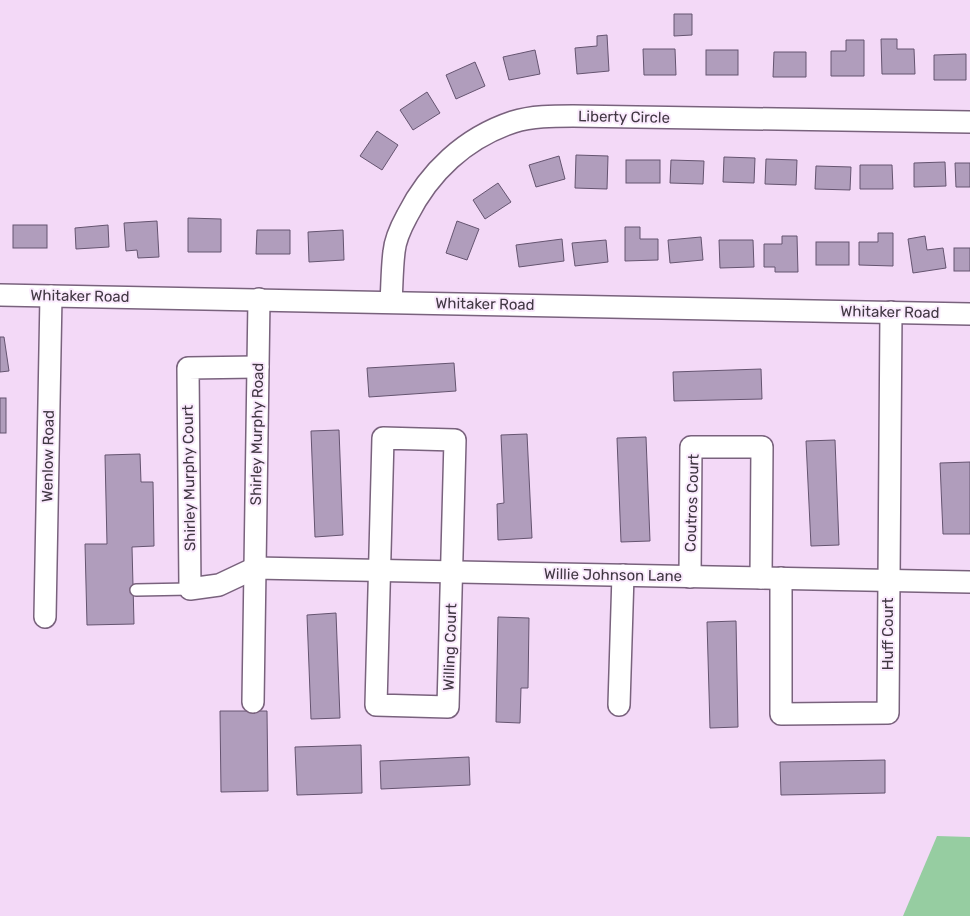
<svg xmlns="http://www.w3.org/2000/svg" width="970" height="916" viewBox="0 0 970 916" font-family="Rubik,sans-serif">
<style>
.green{fill:#96cda1}
.building{fill:#b09dbc;stroke:#655470}
.lines{fill:none;stroke-linecap:round;stroke-linejoin:round}
.lane-casing{stroke:#79627d;stroke-width:14}
.street-casing{stroke:#79627d;stroke-width:24}
.lane{stroke:#fff;stroke-width:11}
.street{stroke:#fff;stroke-width:21}
.labels{text-anchor:middle;dominant-baseline:central;stroke-width:4;stroke-linejoin:round;paint-order:stroke}
.street-label{font-size:15px;fill:#413743;stroke:#faeafd}
</style>
<rect width="100%" height="100%" fill="#f3d9f7"/>
<polygon class="green" points="937,836 970,837 970,916 903,916"/>
<g class="building">
<polygon points="674,14 692,14 692,35 674,36"/>
<polygon points="607,35 609,71 577,74 575,48 597,46 597,36"/>
<polygon points="881,39 897,39 897,49 914,49 915,74 882,74"/>
<polygon points="846,40 864,40 864,76 831,76 831,51 846,51"/>
<polygon points="643,49 675,49 676,75 644,75"/>
<polygon points="535,50 540,74 509,80 503,57"/>
<rect x="706" y="50" width="32" height="25"/>
<polygon points="774,52 806,52 806,77 773,77"/>
<polygon points="966,54 966,80 934,80 934,55"/>
<polygon points="475,62 485,86 456,99 446,75"/>
<polygon points="427,92 440,113 413,130 400,110"/>
<polygon points="377,131 398,145 382,170 360,156"/>
<polygon points="576,155 608,156 607,189 575,188"/>
<polygon points="559,156 565,179 536,187 529,165"/>
<polygon points="724,157 755,158 754,183 723,182"/>
<polygon points="766,159 797,160 796,185 765,184"/>
<rect x="626" y="160" width="34" height="23"/>
<polygon points="671,160 704,161 703,184 670,183"/>
<polygon points="945,162 946,186 914,187 914,163"/>
<polygon points="955,163 970,163 970,187 956,187"/>
<polygon points="860,165 892,165 893,189 860,189"/>
<polygon points="816,166 851,167 850,190 815,189"/>
<polygon points="498,183 511,202 485,219 473,200"/>
<polygon points="188,218 221,219 221,252 188,252"/>
<polygon points="157,221 159,257 138,258 137,250 126,251 124,223"/>
<polygon points="457,221 479,229 467,260 446,253"/>
<rect x="13" y="225" width="34" height="23"/>
<polygon points="108,225 109,247 76,249 75,228"/>
<polygon points="625,227 640,227 640,239 658,239 658,260 625,261"/>
<polygon points="257,230 290,230 290,254 256,254"/>
<polygon points="343,230 344,260 309,262 308,232"/>
<polygon points="878,233 893,233 893,266 859,265 859,242 878,242"/>
<polygon points="782,236 797,236 798,272 775,272 775,267 764,267 764,244 782,244"/>
<polygon points="925,236 927,250 943,248 946,268 913,273 908,239"/>
<polygon points="701,237 703,260 670,263 668,240"/>
<polygon points="562,239 564,261 519,267 516,245"/>
<polygon points="606,240 608,262 575,266 572,243"/>
<polygon points="719,240 753,240 754,267 720,268"/>
<rect x="816" y="242" width="33" height="23"/>
<rect x="954" y="248" width="16" height="23"/>
<polygon points="0,337 4,337 9,371 0,372"/>
<polygon points="454,363 456,391 369,397 367,368"/>
<polygon points="761,369 762,399 674,401 673,372"/>
<rect x="0" y="398" width="6" height="35"/>
<polygon points="339,430 343,535 315,537 311,431"/>
<polygon points="527,434 532,538 498,540 497,504 504,503 501,435"/>
<polygon points="646,437 650,541 621,542 617,438"/>
<polygon points="835,440 839,545 811,546 806,441"/>
<polygon points="140,454 141,482 153,482 154,546 132,547 134,624 87,625 85,544 107,544 105,455"/>
<polygon points="970,462 970,534 943,534 940,463"/>
<polygon points="336,613 340,718 311,719 307,615"/>
<polygon points="498,617 529,618 528,688 521,688 520,723 496,722"/>
<polygon points="736,621 738,727 710,728 707,622"/>
<polygon points="220,711 267,711 268,791 221,792"/>
<polygon points="361,745 362,793 297,795 295,747"/>
<polygon points="469,757 470,785 381,789 380,761"/>
<polygon points="885,760 885,793 781,795 780,762"/>
</g>
<g class="lines">
<defs>
<polyline id="lane" points="136,590 190,589"/>
<g id="street">
<polyline points="0,295 970,314"/>
<path d="M 391,302 C 392,286 392,268 394,252 C 395,240 401,227 407,216 C 429,172 465,138 513,122 C 532,116 553,116 573,116 L 970,122"/>
<polyline points="258,367 188,368 190,589 219,585 255,568 970,582"/>
<polygon points="383,438 455,440 448,707 376,705"/>
<polyline points="690,577 691,447 762,447 761,578"/>
<polyline points="781,578 781,714 888,713 891,312"/>
<polyline points="45,617 51,296"/>
<polyline points="253,702 259,299"/>
<polyline points="619,705 623,575"/>
</g>
</defs>
<use href="#lane" class="lane-casing"/>
<use href="#street" class="street-casing"/>
<use href="#lane" class="lane"/>
<use href="#street" class="street"/>
</g>
<g class="labels">
<g class="street-label">
<text transform="translate(624 117) rotate(1)">Liberty Circle</text>
<text transform="translate(80 296) rotate(1)">Whitaker Road</text>
<text transform="translate(485 304) rotate(1)">Whitaker Road</text>
<text transform="translate(890 312) rotate(1)">Whitaker Road</text>
<text transform="translate(257 434) rotate(-89)">Shirley Murphy Road</text>
<text transform="translate(48 456) rotate(-89)">Wenlow Road</text>
<text transform="translate(189 478) rotate(-91)">Shirley Murphy Court</text>
<text transform="translate(692 503) rotate(-88)">Coutros Court</text>
<text transform="translate(613 575) rotate(1)">Willie Johnson Lane</text>
<text transform="translate(888 634) rotate(-90)">Huff Court</text>
<text transform="translate(450 647) rotate(-88)">Willing Court</text>
</g>
</g>
</svg>
